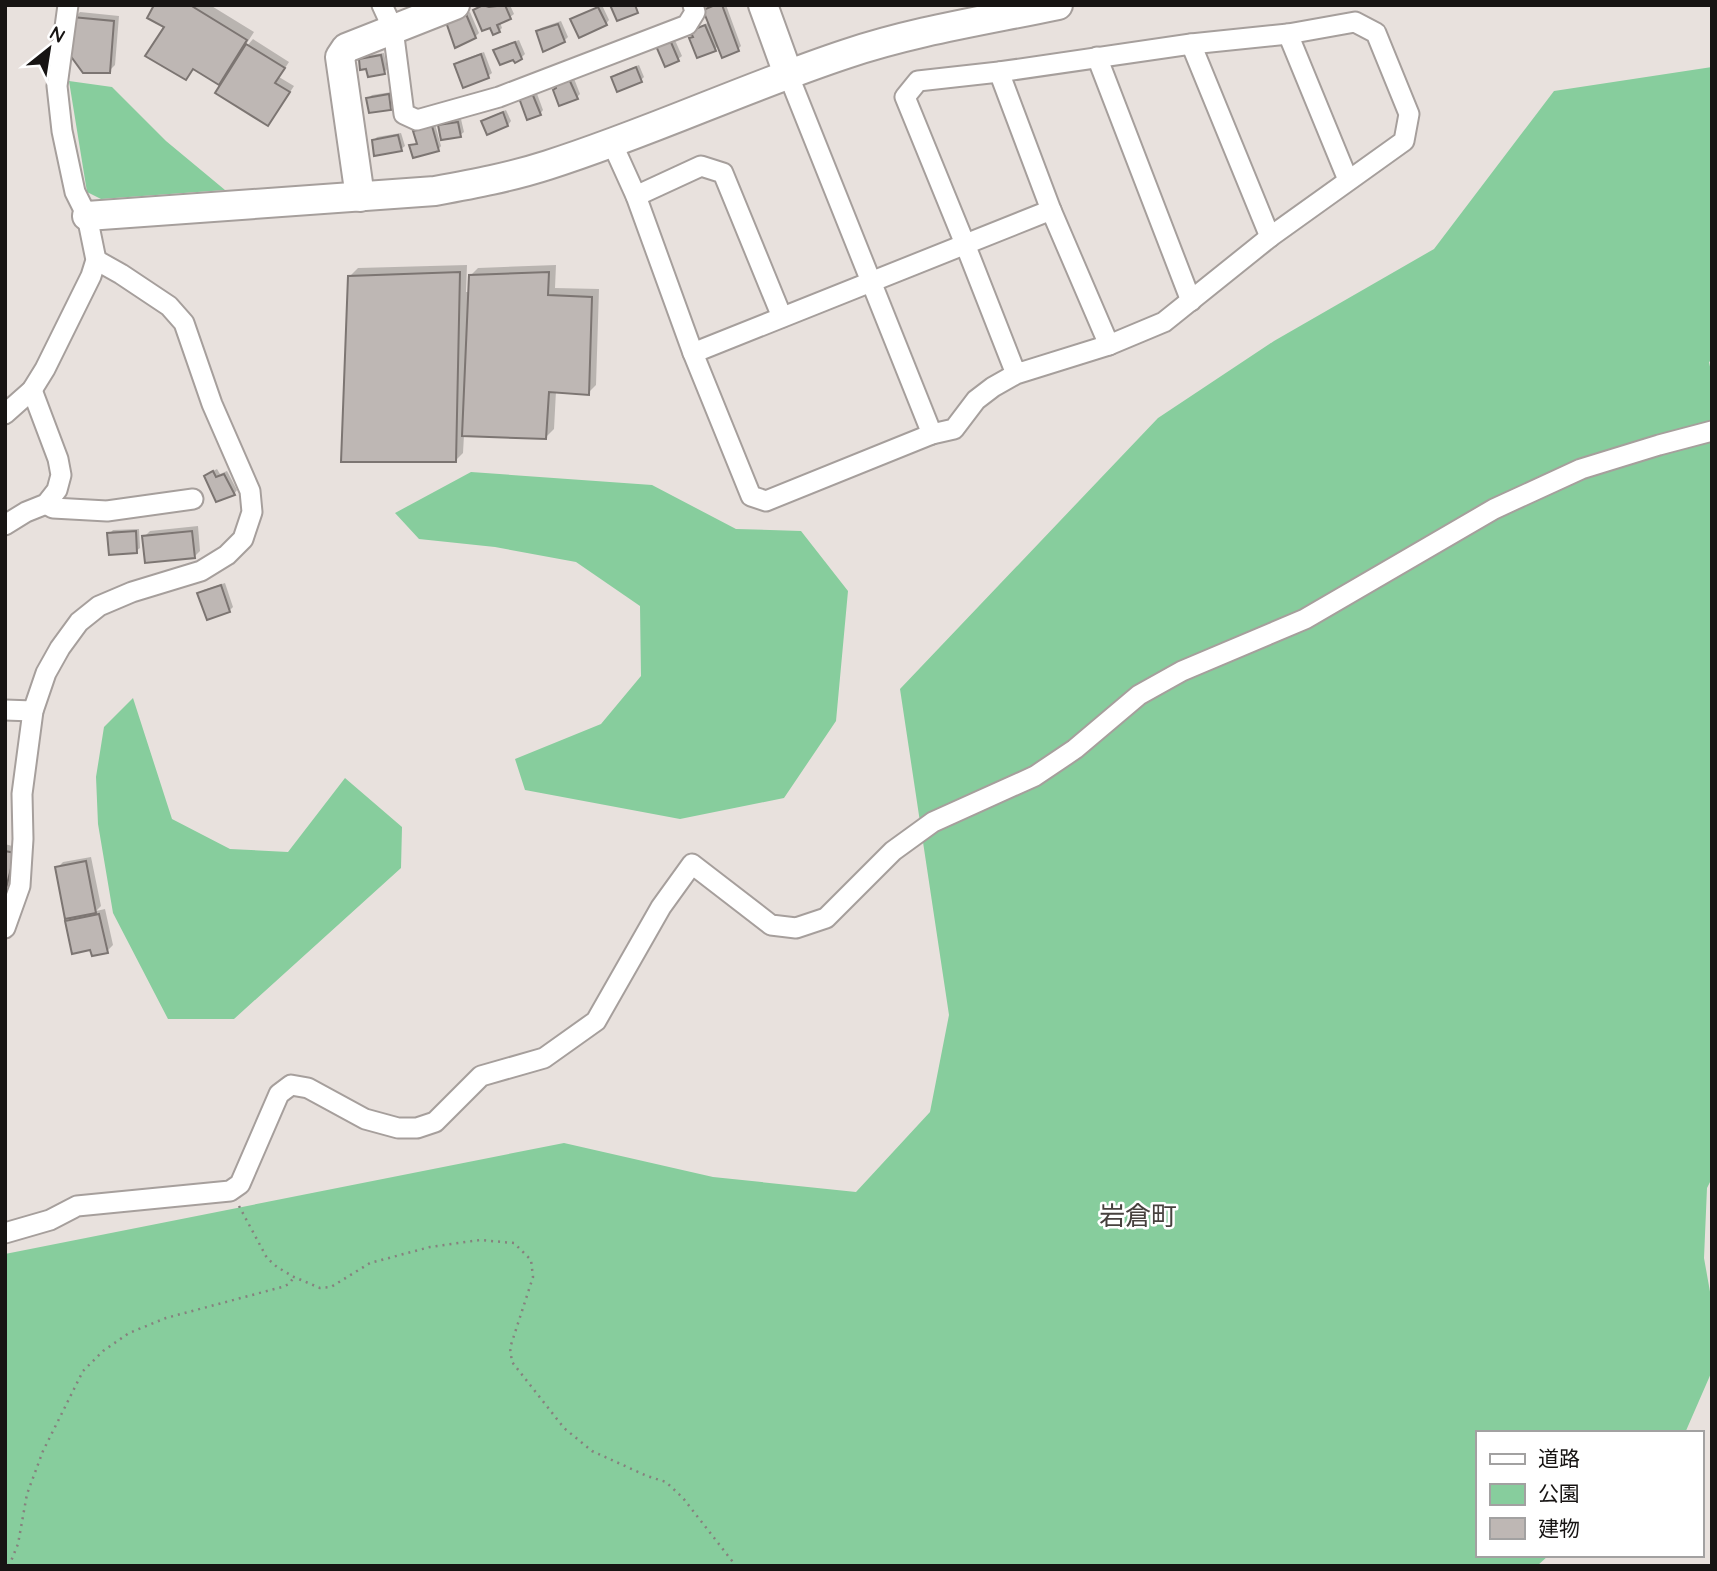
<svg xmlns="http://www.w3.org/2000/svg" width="1717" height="1571" viewBox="0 0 1717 1571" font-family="Quicksand,'Noto Sans JP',sans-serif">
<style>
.green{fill:#87cd9d}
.shadow{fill:#0003}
.building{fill:#beb7b4;stroke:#7c7572;stroke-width:2}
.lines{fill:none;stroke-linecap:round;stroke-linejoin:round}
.street-casing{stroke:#a69f9c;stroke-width:23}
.secondary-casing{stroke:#a69f9c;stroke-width:32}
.path{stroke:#86817e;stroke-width:2.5;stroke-dasharray:2 5;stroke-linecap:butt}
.street{stroke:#fff;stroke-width:19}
.secondary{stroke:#fff;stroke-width:28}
.labels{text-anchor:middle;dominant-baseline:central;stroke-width:5;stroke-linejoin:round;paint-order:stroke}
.quarter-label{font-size:26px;fill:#47413e;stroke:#fff}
</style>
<rect width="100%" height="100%" fill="#e8e1dd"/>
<g class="green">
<polygon points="1712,67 1712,360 1709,362 1712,376 1712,1178 1707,1188 1704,1258 1712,1303 1712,1371 1685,1433 1477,1433 1477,1555 1549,1555 1537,1566 5,1566 5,1254 564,1143 713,1177 856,1192 930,1112 949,1015 900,689 1158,418 1274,341 1434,249 1554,91"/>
<polygon points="69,81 112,87 166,141 225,190 101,199 87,192"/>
<polygon points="471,472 652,485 736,529 801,531 848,591 836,721 784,798 680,819 525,790 515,759 601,724 641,676 640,606 576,562 495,547 419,539 395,513"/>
<polygon points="133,698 172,819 230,849 288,852 345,778 402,827 401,868 234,1019 168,1019 113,913 98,824 96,777 104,727"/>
</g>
<g class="shadow">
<polygon points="156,5 210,5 254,32 245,46 246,47 253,39 289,62 279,77 294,86 273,118 268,124 227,74 219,83 195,68 185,78 166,27"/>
<polygon points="482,5 510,5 514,14 510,17 500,22 502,28 499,31 475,10"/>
<polygon points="602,5 609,20 606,24 572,19 576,16"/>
<polygon points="713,5 726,5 741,46 738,49 719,45 715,49 694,36 696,28 710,22 705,10"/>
<polygon points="80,12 119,16 115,65 109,71 74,18"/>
<polygon points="470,12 479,33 475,37 451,19"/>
<polygon points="561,21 568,37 564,41 538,31 541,28"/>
<polygon points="674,38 682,56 678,59 658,46"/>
<polygon points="519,40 525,54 521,58 514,58 495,51 499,47"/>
<polygon points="484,52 492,73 488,76 456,64 459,61"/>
<polygon points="384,53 387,69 384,73 368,67 361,60 364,56"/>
<polygon points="639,65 644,77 641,80 613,77 616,74"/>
<polygon points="573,76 580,94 577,97 555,90"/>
<polygon points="536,91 543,110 540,114 521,99"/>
<polygon points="392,92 394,105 390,108 368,98 372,95"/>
<polygon points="506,110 511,121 508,125 483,121 487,118"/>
<polygon points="461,119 464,132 460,135 440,126 444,122"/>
<polygon points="435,124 441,146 438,150 411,146 418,142 415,131 419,128"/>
<polygon points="401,133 405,146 401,149 374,140 377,137"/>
<polygon points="467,265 466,292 470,292 470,276 478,268 556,265 555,288 599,289 596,385 588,393 556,391 554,429 546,437 464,435 463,453 455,461 350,276 358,268"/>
<polygon points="217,469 220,474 227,471 237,490 234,494 209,473"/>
<polygon points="198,526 200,551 195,556 144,537 150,531"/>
<polygon points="139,529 140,548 136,551 109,534 113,530"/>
<polygon points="225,583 233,607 229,611 199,593 203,590"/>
<polygon points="5,844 19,848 10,885 5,890"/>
<polygon points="91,857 101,906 96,911 105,909 113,945 107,951 92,948 67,922 73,916 57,868 63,862"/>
</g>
<g class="building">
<polygon points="154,5 190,5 247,40 219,85 193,69 186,80 145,56 164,27 147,18"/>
<polygon points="483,5 489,7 505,5 511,19 497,25 500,32 493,35 490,28 482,31 473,10"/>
<polygon points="610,5 635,5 638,13 617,21"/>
<polygon points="715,5 722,5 739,51 722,58 703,10"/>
<polygon points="598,7 607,25 579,38 570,19"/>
<polygon points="466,14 476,38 455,48 446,22"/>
<polygon points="72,17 114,21 110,73 83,73 67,51"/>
<polygon points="558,24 565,42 543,52 536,31"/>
<polygon points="705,25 716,51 697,58 689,38 693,37 690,31"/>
<polygon points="670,40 679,61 665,67 656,46"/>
<polygon points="515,42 522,59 515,63 513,60 500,65 493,50"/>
<polygon points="246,44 285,68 275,83 290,92 268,126 215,93"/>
<polygon points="481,54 489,78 463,88 454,64"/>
<polygon points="381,55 385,74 368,77 366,69 360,70 359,59"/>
<polygon points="636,67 642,82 617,92 611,77"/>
<polygon points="569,79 578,99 559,106 553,90 556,88 555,84"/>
<polygon points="532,93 541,115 527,120 519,98"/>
<polygon points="389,94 391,110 369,113 366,98"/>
<polygon points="503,112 508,126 487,135 481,121"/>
<polygon points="458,122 461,137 441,140 438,125"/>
<polygon points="432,126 439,151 413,158 409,145 417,144 413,131"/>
<polygon points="398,135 402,151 374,156 372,140"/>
<polygon points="460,272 456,462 341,462 348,276"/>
<polygon points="549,272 548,295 592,297 589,395 549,392 546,439 462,436 469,275"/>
<polygon points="213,471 216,477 224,474 235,495 216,502 204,476"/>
<polygon points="136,531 137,553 109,555 107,533"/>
<polygon points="192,531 195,558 145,563 142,536"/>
<polygon points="221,585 230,612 207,620 197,593"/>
<polygon points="5,851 15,853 5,892"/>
<polygon points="86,861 96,913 65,919 55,867"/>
<polygon points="99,914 108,953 92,956 90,950 72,954 65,921"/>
</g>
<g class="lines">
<defs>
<g id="street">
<polyline points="382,5 393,29 404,114 417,120 499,97 687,25 695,12 693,5"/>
<polyline points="1288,34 1348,180"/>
<polyline points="1191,44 1270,237"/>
<polyline points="1097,57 1191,301"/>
<polyline points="999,72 1051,210 1109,345"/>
<polyline points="788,74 932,434"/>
<polyline points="612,143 636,196 693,353 751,496 766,501 932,434 954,429 976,400 993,387 1016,374 1109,345 1164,322 1270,237 1404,141 1409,114 1376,33 1355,22 1288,34 1191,44 999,72 918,81 905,97 965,244 1016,374"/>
<polyline points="636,196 701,166 723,173 782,317"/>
<polyline points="693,353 1051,210"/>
<polyline points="5,414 32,390 45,369 91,276 96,260 87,216 75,192 62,131 57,86 68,5"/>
<polyline points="46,504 53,508 107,511 193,499"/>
<polyline points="5,525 26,512 46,504 57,490 61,475 58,459 32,390"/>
<polyline points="5,710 33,711"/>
<polyline points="5,928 20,886 23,839 22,794 33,711 46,673 60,648 79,622 99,606 132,592 201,571 227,555 243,539 252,512 250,491 212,404 184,323 169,306 121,274 96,260"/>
<polyline points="5,1233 50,1220 77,1206 230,1191 240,1184 279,1094 291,1085 308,1088 365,1119 398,1128 417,1128 435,1122 481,1076 544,1058 596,1021 661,907 692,864 771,925 796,928 826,918 893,851 933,822 1035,776 1075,749 1139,695 1182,671 1305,619 1494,509 1581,469 1659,445 1712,431"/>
</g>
<g id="secondary">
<polyline points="763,5 788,74"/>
<polyline points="360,197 340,57 346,48 455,5"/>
<path d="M 87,216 L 435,191 C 473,184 511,177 548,165 C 649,133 746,87 846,54 C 914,31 987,20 1058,5"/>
</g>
</defs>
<use href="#street" class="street-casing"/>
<use href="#secondary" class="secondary-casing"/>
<g class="path">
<polyline points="239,1206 267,1258 277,1267 294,1277 320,1288 331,1287 370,1263 430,1247 480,1240 514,1243 531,1260 533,1277 510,1348 512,1362 564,1428 592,1451 647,1476 666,1482 683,1498 736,1566"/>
<polyline points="9,1566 18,1544 27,1494 43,1451 83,1371 103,1351 129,1333 166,1318 282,1287 289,1284 294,1277"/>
</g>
<use href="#street" class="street"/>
<use href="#secondary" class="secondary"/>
</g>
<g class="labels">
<g class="quarter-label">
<text x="1138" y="1215">岩倉町</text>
</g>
</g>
<rect width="1717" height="1571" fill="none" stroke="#171413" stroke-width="14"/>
<rect x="1476" y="1431" width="228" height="126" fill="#ffffff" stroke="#a2a1a1" stroke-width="2"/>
<rect x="1490" y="1454" width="35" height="10" fill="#ffffff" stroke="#a2a1a1" stroke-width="2"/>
<text x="1538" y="1466" font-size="21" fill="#171413">道路</text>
<rect x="1490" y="1484" width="35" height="21" fill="#87cd9d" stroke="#a2a1a1" stroke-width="2"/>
<text x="1538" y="1501" font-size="21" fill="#171413">公園</text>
<rect x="1490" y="1518" width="35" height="21" fill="#beb7b4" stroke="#a2a1a1" stroke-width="2"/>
<text x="1538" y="1536" font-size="21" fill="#171413">建物</text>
<g transform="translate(49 49) rotate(30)" stroke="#ffffff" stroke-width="5" paint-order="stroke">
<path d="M0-5L12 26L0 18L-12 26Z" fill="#171413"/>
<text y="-10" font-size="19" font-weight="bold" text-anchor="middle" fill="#171413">N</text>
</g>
</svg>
